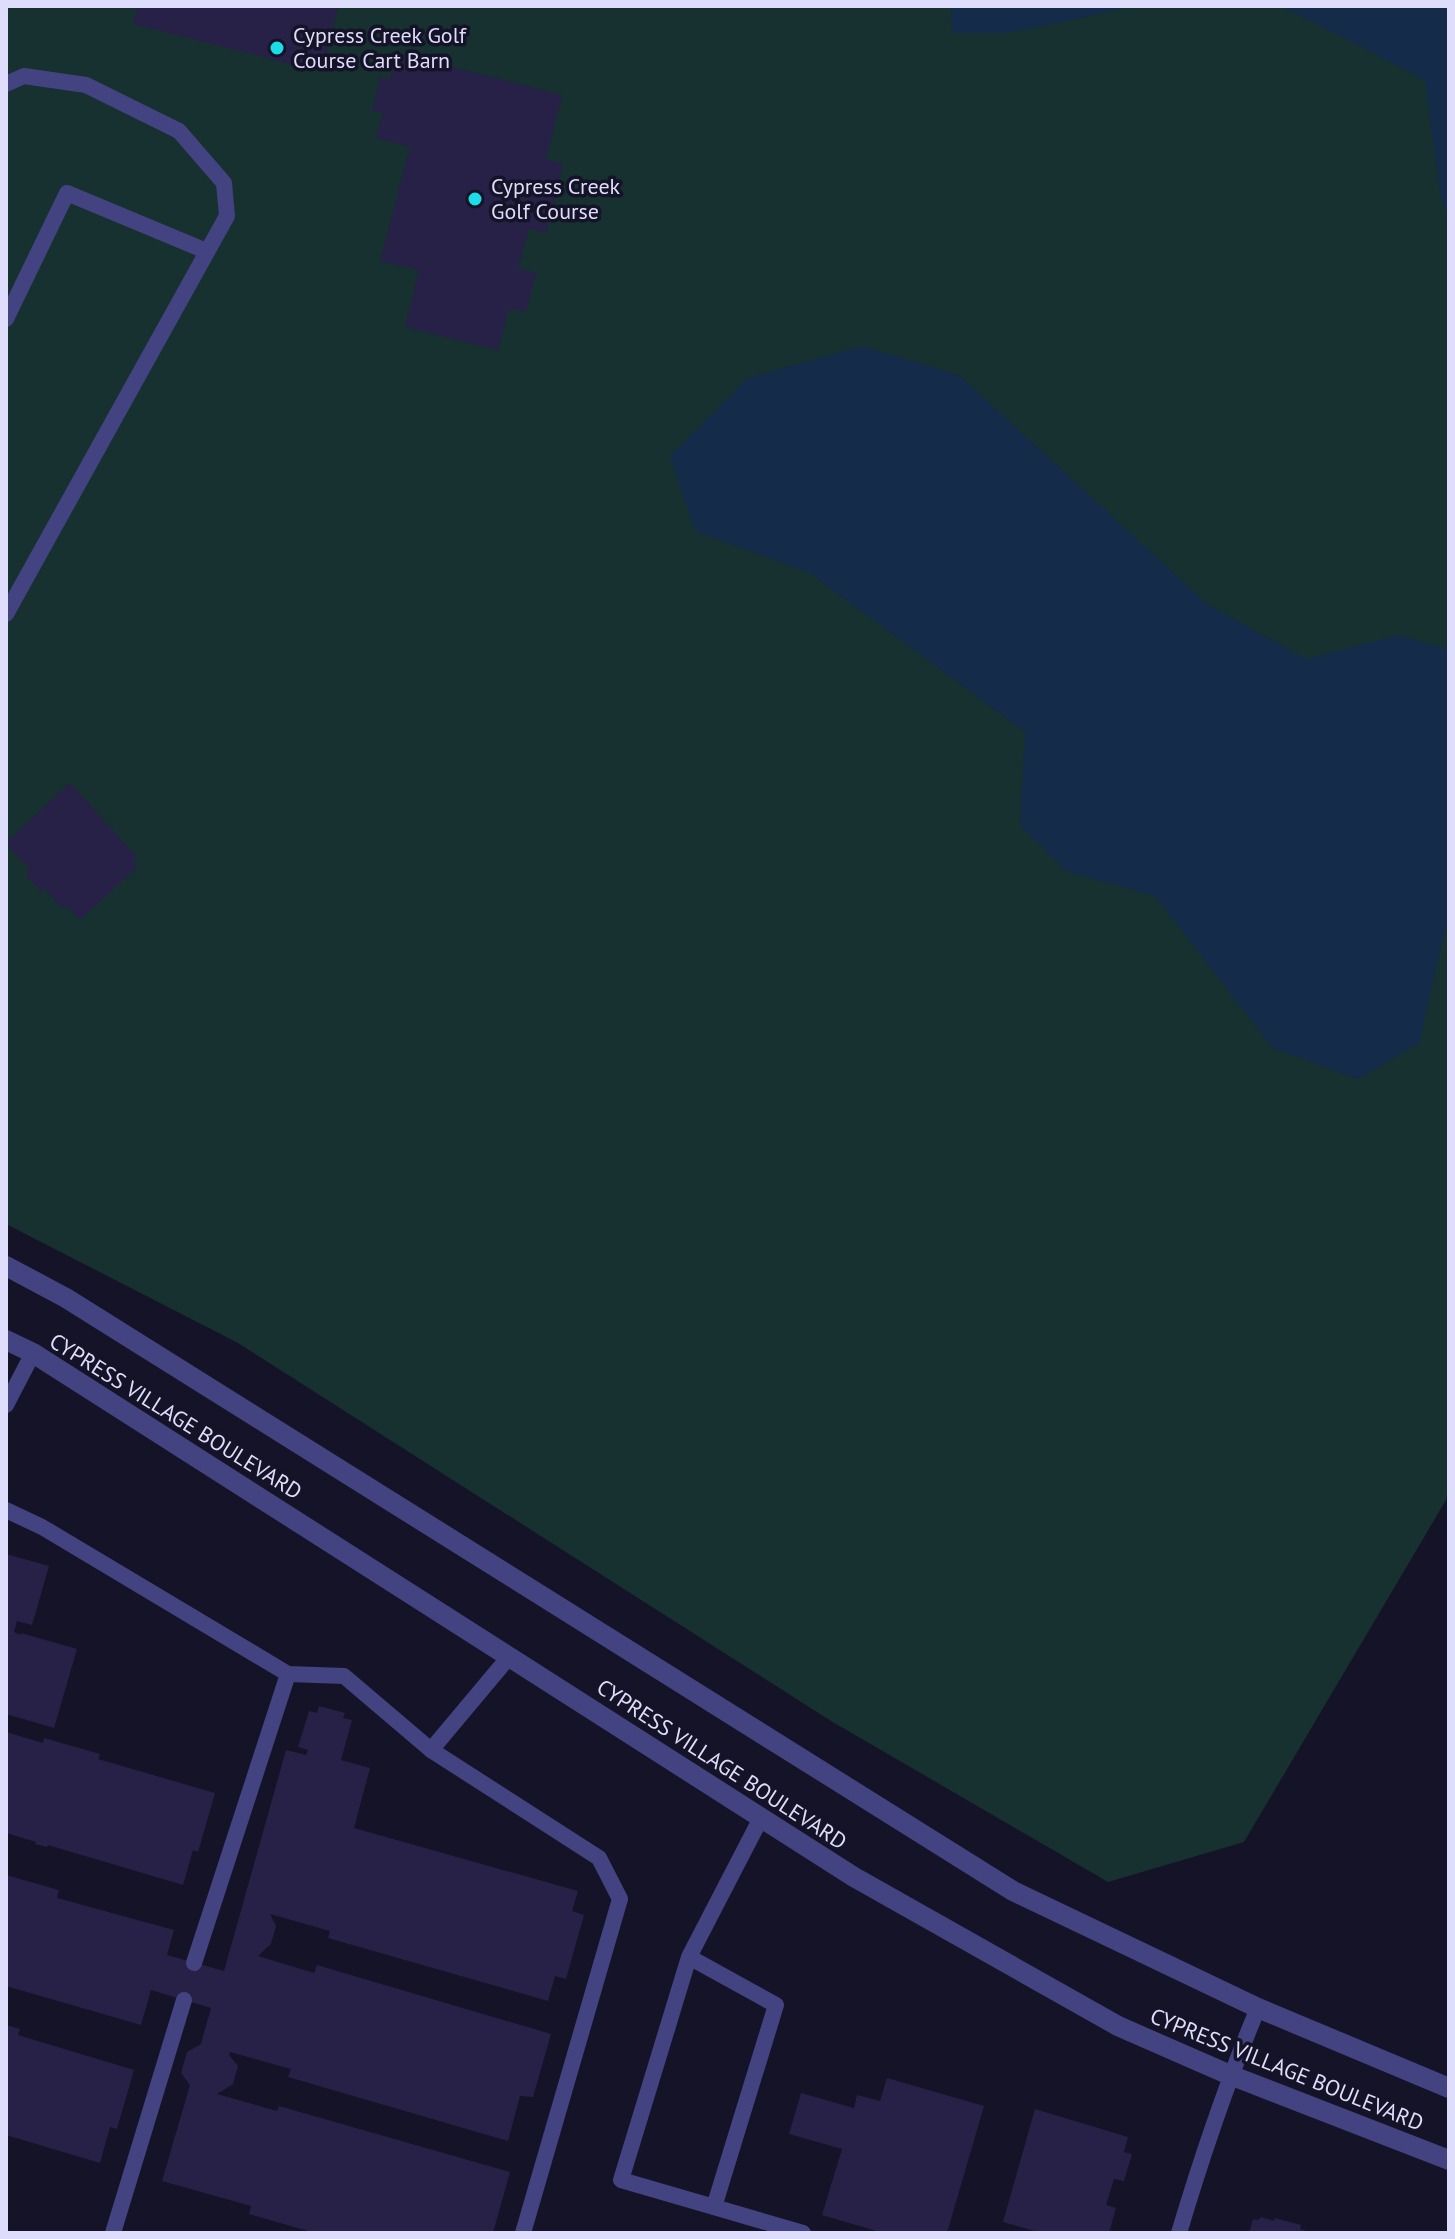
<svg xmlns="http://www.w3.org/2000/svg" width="1455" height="2239" viewBox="0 0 1455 2239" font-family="'PT Sans',sans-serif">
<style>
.green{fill:#16312f}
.water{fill:#142b4a}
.building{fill:#272147}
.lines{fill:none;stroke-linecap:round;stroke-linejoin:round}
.service{stroke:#434382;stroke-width:16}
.tertiary{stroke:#434382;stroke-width:20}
.poi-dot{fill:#1cdce8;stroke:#151327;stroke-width:3}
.labels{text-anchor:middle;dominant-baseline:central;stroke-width:7;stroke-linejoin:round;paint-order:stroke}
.poi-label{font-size:22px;fill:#dfddfc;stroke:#151327;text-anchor:start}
.street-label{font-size:22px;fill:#dfddfc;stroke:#151327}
</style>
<rect width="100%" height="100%" fill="#151327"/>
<polygon class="green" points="6,6 1449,6 1449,1485 1446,1500 1244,1842 1108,1882 831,1721 238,1343 6,1224"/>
<g class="water">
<polygon points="953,6 1133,6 1049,25 1005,33 952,33 951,14"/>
<polygon points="1282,6 1449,6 1449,217 1441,199 1425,80"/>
<polygon points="863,346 960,376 1207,604 1306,659 1398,635 1449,650 1449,913 1419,1043 1358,1079 1273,1048 1155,896 1065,871 1020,825 1025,732 810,573 695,531 670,456 748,378"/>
</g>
<g class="building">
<polygon points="138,6 338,6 322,72 133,24"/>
<polygon points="397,53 562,95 546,159 563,164 547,229 546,233 529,229 518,268 536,273 526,312 509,309 498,350 405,327 419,270 380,261 410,147 376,138 383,113 372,111 380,77 390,79"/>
<polygon points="70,783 138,858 133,862 137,867 80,920 67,906 63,909 44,888 41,891 25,874 30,870 6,843"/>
<polygon points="6,1554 49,1566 32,1625 17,1621 14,1632 21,1635 21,1633 77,1649 54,1728 6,1714"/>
<polygon points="319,1706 345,1713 343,1718 352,1720 341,1760 370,1768 354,1828 578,1891 572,1911 584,1915 566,1979 555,1976 548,2001 328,1938 330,1931 270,1914 276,1926 271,1944 258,1956 314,1973 317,1965 551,2034 533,2097 520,2096 508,2141 288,2077 291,2069 230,2052 229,2055 238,2066 233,2084 217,2094 277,2111 279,2106 510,2172 493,2233 315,2233 249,2214 251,2206 162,2181 190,2085 181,2073 187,2052 201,2044 211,2008 151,1990 141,2025 6,1986 6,1875 59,1890 57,1898 174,1930 167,1955 224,1971 286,1750 306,1755 308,1750 298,1747 309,1711 317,1713"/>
<polygon points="6,1732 43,1743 44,1738 100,1754 98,1759 215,1793 198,1852 193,1850 183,1885 48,1845 47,1847 35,1844 36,1842 6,1833"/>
<polygon points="6,2025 20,2029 18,2035 134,2070 117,2129 110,2127 100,2163 6,2135"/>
<polygon points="887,2078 984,2106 947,2233 883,2233 822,2215 842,2149 789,2134 801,2093 854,2108 857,2095 880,2101"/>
<polygon points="1035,2109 1128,2137 1124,2152 1132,2154 1124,2181 1114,2179 1106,2205 1116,2208 1109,2233 1042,2233 1003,2222"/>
<polygon points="1261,2217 1274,2221 1275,2218 1301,2225 1300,2229 1312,2233 1249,2233 1253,2219 1258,2220"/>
</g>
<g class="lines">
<g class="service">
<polyline points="6,84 24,76 86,85 179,131 224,183 227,216 6,614"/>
<polyline points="6,319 67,193 206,251"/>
<polyline points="6,1405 33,1353"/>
<polyline points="6,1510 42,1527 288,1674 344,1676 431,1750 599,1858 620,1899 523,2233"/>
<polyline points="431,1750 509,1657"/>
<polyline points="689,1957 776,2005 714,2207 621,2180 689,1957 761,1818"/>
<polyline points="194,1963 288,1674"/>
<polyline points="714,2207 803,2233"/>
<polyline points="113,2233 184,2000"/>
<path d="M 1179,2233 C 1202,2156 1227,2082 1258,2008"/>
</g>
<g class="tertiary">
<polyline points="6,1266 66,1298 1013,1891 1258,2008 1449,2088"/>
<polyline points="6,1340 33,1353 854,1877 1118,2026 1230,2075 1449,2160"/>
</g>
</g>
<g class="poi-dot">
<circle cx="277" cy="48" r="8"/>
<circle cx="475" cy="199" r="8"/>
</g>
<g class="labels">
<g class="poi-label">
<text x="293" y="35">Cypress Creek Golf<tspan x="293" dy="25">Course Cart Barn</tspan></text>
<text x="491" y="186">Cypress Creek<tspan x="491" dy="25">Golf Course</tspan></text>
</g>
<g class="street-label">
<text transform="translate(176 1416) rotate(32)">CYPRESS VILLAGE BOULEVARD</text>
<text transform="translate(722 1764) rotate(33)">CYPRESS VILLAGE BOULEVARD</text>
<text transform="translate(1287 2069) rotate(22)">CYPRESS VILLAGE BOULEVARD</text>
</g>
</g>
<rect width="1455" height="2239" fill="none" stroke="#dfddfc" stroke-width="16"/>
</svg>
